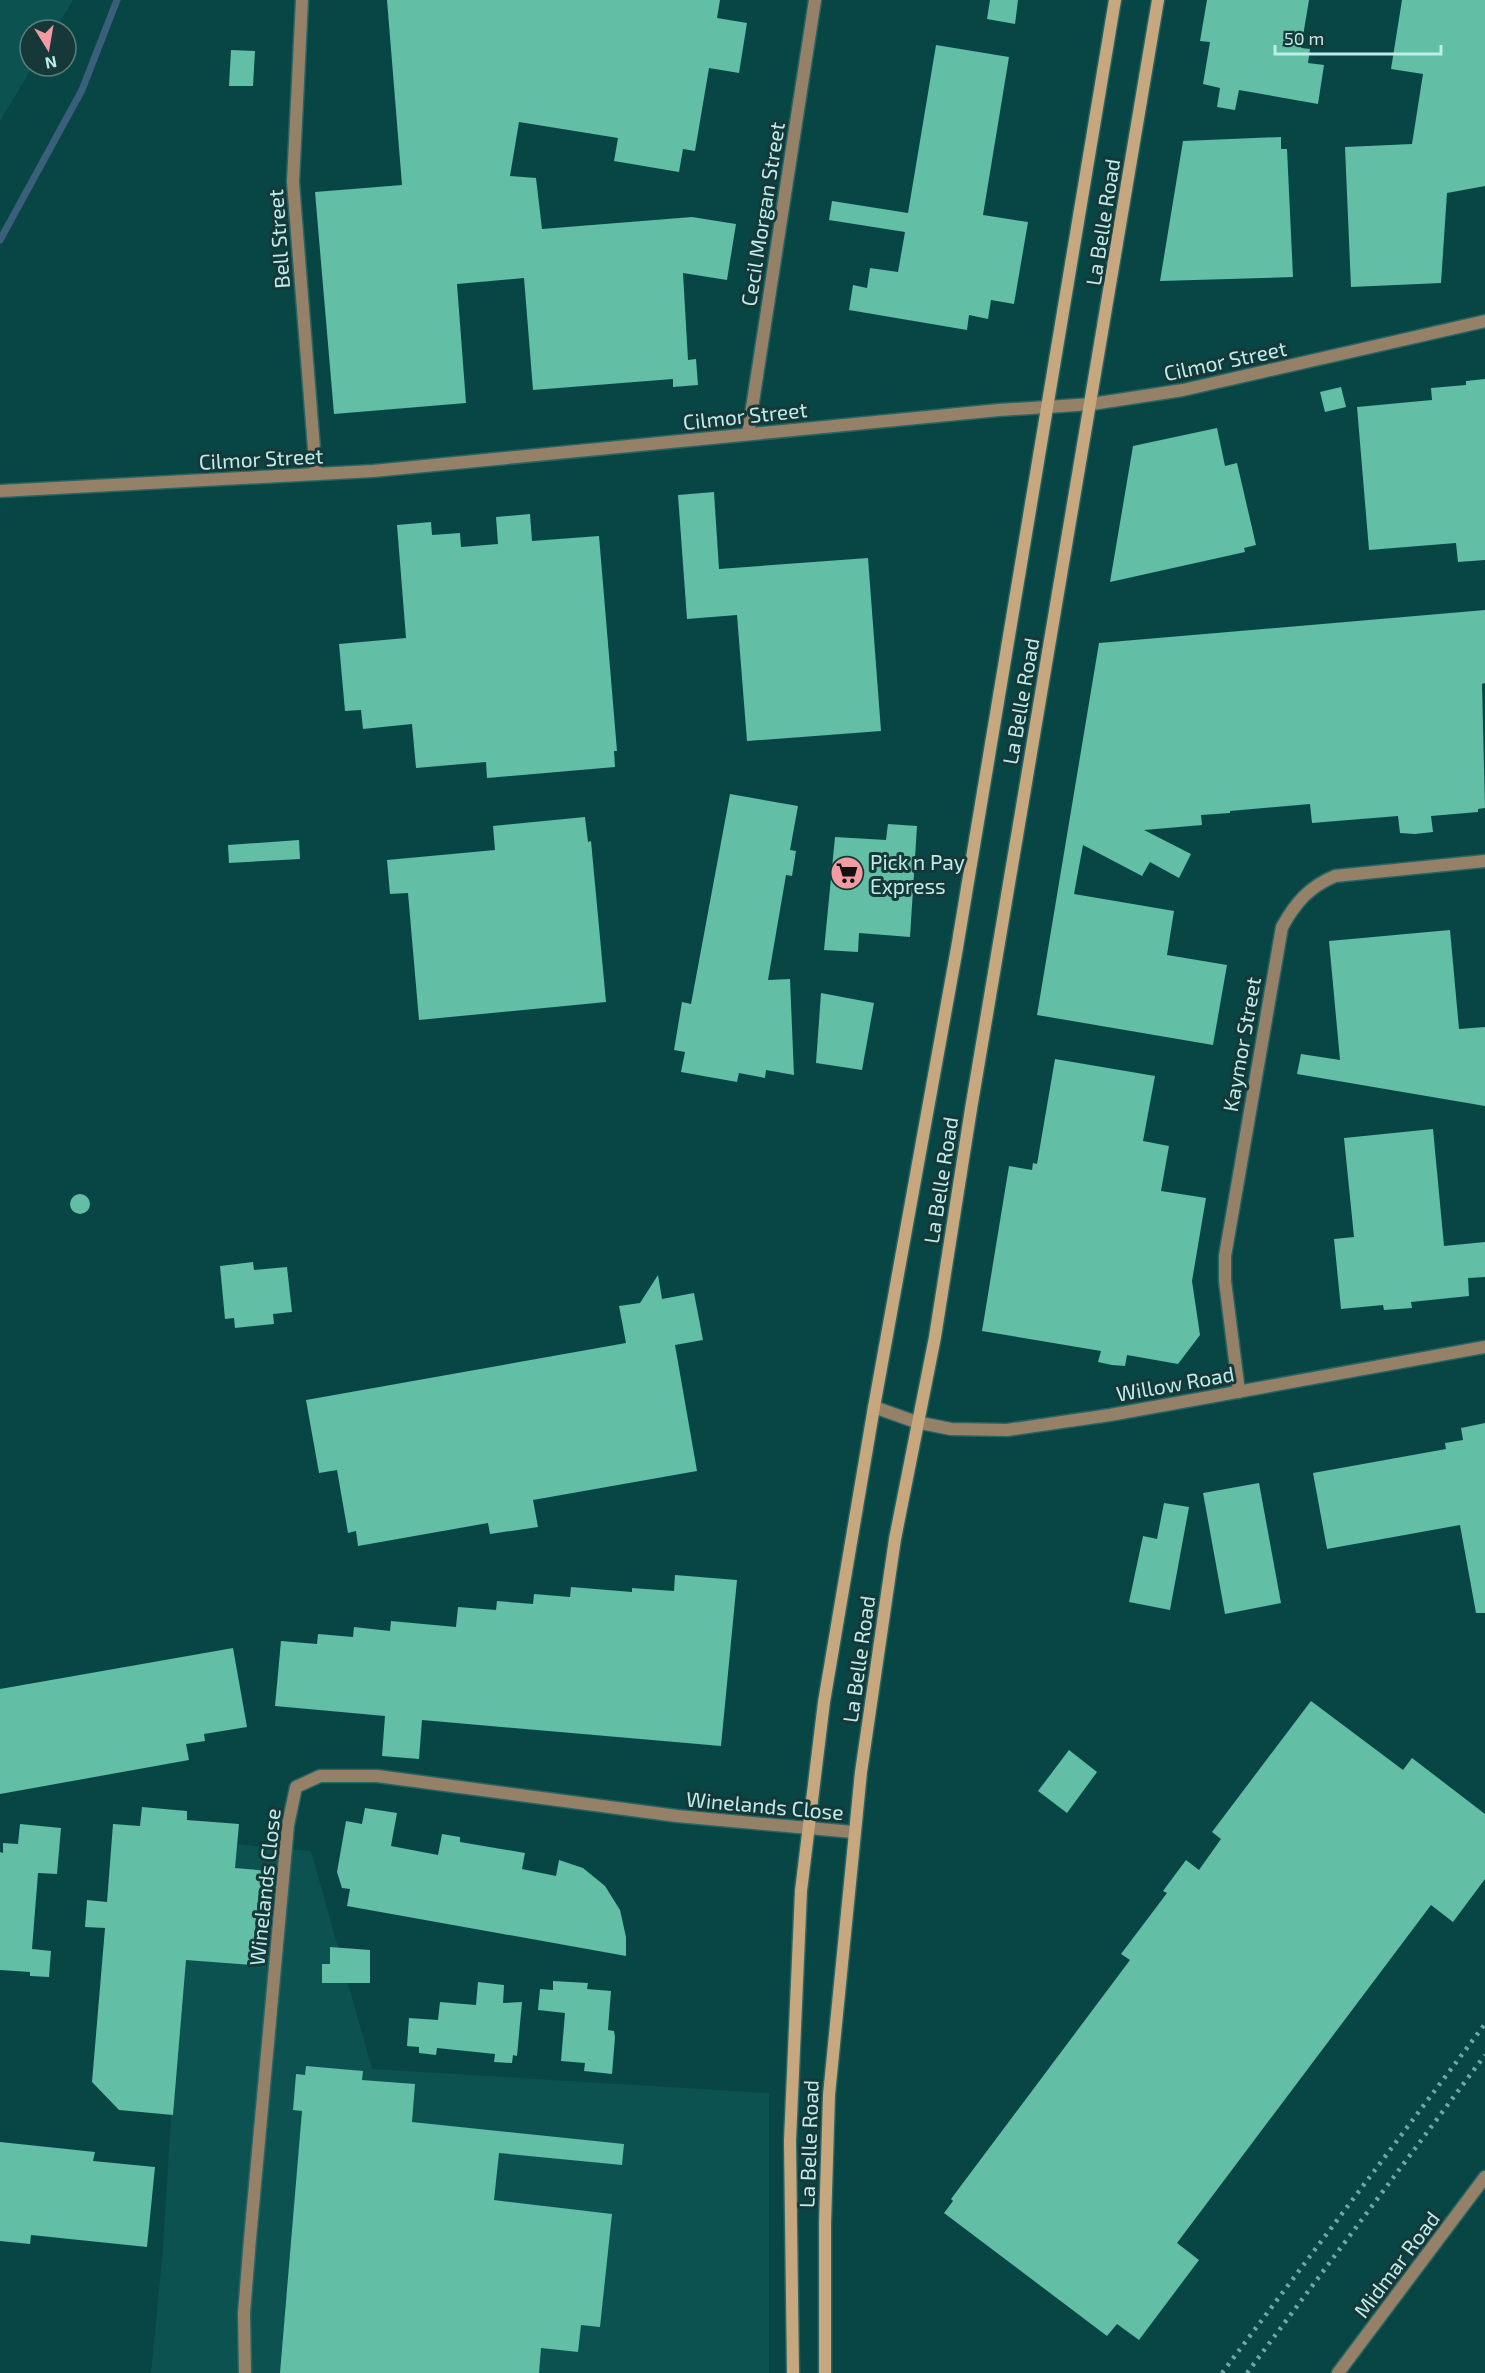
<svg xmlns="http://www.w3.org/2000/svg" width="1485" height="2373" viewBox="0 0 1485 2373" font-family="'Exo 2',sans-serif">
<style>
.built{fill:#0b5251}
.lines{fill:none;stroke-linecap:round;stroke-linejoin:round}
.stream{stroke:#395f7b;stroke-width:7}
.building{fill:#62bea5}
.minor-casing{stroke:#286463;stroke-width:15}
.tertiary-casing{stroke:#286463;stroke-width:15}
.secondary-casing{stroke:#286463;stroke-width:15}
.minor{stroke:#948168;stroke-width:12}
.tertiary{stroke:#948168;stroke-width:12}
.secondary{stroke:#c6a77e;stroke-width:12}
.rail{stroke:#71a7a5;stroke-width:4.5;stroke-dasharray:3 6;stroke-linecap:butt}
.labels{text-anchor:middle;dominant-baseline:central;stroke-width:6;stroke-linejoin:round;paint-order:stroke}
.street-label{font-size:21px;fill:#bdecea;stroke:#173838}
.poi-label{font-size:21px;fill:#bdecea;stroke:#173838;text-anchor:start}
</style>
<rect width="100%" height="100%" fill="#074645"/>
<g class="built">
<polygon points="0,0 73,0 55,30 30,30 30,66 33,66 0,121"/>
<polygon points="188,1840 311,1851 372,2069 769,2093 769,2373 151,2373 163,2248"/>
</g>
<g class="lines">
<polyline class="stream" points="0,240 82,90 117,0"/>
</g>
<g class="building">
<polygon points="387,0 720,0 717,18 747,23 739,73 709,68 695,151 683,149 679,172 614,161 618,138 519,122 510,176 536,178 542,229 692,217 736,224 727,280 683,273 688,360 696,359 698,385 673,387 673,379 533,390 524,278 457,284 466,403 334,414 315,192 402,185"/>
<polygon points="990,0 1018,0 1015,24 987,19"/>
<polygon points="1207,0 1309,0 1301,48 1310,49 1308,63 1324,65 1318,104 1239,90 1235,110 1217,107 1220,88 1203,84 1210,42 1200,41"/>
<polygon points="1402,0 1485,0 1485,186 1447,193 1441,283 1351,287 1345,147 1412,144 1423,74 1391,69"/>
<polygon points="936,45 1009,57 983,215 1028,222 1014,304 991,300 988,319 969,315 967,330 849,310 853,285 867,288 870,268 898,272 905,232 829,220 832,201 908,213"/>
<polygon points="231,50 255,51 253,86 229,86"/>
<polygon points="1281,137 1281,149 1287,149 1293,277 1160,281 1183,141"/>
<polygon points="1485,379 1485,560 1458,562 1456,543 1369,550 1357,407 1432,400 1431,388 1466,385 1466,381"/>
<polygon points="1341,387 1346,407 1325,412 1320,392"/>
<polygon points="1217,428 1225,466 1237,463 1256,545 1244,548 1245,552 1110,582 1133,446"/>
<polygon points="714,492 719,569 868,558 881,731 747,741 737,615 687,619 678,495"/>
<polygon points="530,514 532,541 599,536 617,751 614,751 615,767 487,778 486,762 416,768 412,724 363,729 361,710 345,711 339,644 406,638 397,525 431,522 432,535 460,533 461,547 498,544 496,517"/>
<polygon points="1485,610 1485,683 1482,684 1485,808 1478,809 1478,812 1431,816 1433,832 1415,834 1400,833 1398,816 1312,823 1310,804 1230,811 1230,813 1201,815 1202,825 1144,830 1191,854 1179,878 1150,862 1142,876 1083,845 1074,894 1174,911 1167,955 1227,965 1213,1045 1037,1015 1099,643"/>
<polygon points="730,794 798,806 790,850 796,851 792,876 786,875 768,980 790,979 794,1075 766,1070 765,1078 739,1073 737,1082 681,1072 685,1052 674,1050 682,1002 691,1004"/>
<polygon points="585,817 588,842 591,841 606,1002 419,1020 408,893 390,894 387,860 495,850 493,826"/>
<polygon points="888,824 917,826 910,937 859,933 858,952 824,950 835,837 886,840"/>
<polygon points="299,840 300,859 229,863 228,845"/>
<polygon points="1450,930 1459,1029 1485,1027 1485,1106 1297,1074 1301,1054 1340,1060 1329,941"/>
<polygon points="821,993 874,1003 862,1070 816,1063"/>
<polygon points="1055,1059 1155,1076 1143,1141 1169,1146 1161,1191 1206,1198 1192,1281 1200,1335 1178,1364 1127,1355 1125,1366 1112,1365 1098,1362 1101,1351 982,1331 1009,1166 1032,1170 1033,1163 1037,1164"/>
<polygon points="1433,1129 1444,1246 1485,1242 1485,1277 1468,1278 1469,1296 1411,1302 1412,1308 1384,1310 1383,1305 1341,1309 1334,1239 1354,1237 1344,1138"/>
<circle cx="80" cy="1204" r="10"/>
<polygon points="253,1262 254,1270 287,1267 292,1312 273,1314 274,1324 235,1328 234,1318 225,1319 220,1266"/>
<polygon points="658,1275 662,1299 694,1293 703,1340 675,1345 697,1471 533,1500 538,1527 490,1534 488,1523 358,1546 356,1531 348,1533 337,1470 319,1473 306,1400 626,1343 619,1306 640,1303"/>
<polygon points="1485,1423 1485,1613 1476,1613 1460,1525 1327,1549 1313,1473 1446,1449 1445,1443 1463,1440 1461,1428"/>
<polygon points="1259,1483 1281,1603 1225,1614 1203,1493"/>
<polygon points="1164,1503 1189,1507 1170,1610 1129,1602 1143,1536 1157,1539"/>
<polygon points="675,1575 737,1580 721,1746 422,1720 419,1759 382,1756 385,1716 275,1706 281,1641 317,1644 318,1634 353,1637 354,1627 390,1631 391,1621 456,1627 458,1607 496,1610 497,1601 533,1604 534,1594 570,1597 571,1587 632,1592 632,1588 674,1591"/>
<polygon points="233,1648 247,1727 204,1734 205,1741 186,1744 189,1760 0,1794 0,1689"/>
<polygon points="1311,1701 1403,1770 1412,1758 1485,1814 1485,1879 1453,1922 1431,1905 1177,2243 1199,2260 1139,2340 1117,2324 1107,2336 944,2213 953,2201 951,2199 1130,1960 1121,1954 1167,1893 1163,1891 1186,1860 1199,1870 1221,1839 1212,1832"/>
<polygon points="1069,1750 1097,1772 1067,1813 1038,1791"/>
<polygon points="142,1807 187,1811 187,1820 239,1824 235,1868 270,1871 268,1890 259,1889 252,1965 186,1960 173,2115 119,2110 92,2082 105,1928 85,1927 87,1900 107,1902 113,1824 140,1826"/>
<polygon points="365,1808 397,1813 391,1846 438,1855 442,1834 460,1837 460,1842 525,1853 522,1869 556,1876 559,1860 583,1868 605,1886 620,1910 626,1937 626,1956 347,1906 350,1889 342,1888 337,1872 346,1821 362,1824"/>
<polygon points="20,1824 61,1828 57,1874 38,1873 32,1949 51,1951 49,1977 30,1976 30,1972 0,1970 0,1852 3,1853 3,1843 18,1844"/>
<polygon points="330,1947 370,1950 370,1983 322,1983 322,1964 330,1964"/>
<polygon points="553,1981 588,1983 587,1989 611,1991 608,2030 614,2031 615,2037 612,2074 584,2071 585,2063 561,2061 565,2013 538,2010 540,1989 553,1990"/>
<polygon points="478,1982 504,1985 503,2003 522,2002 517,2056 513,2055 512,2063 494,2062 495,2054 437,2048 436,2055 419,2053 419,2047 407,2046 409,2018 438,2020 440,2002 476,2005"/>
<polygon points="306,2066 363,2071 362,2080 415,2084 412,2122 624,2144 622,2165 499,2153 494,2200 612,2214 600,2327 581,2325 578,2352 541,2348 539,2373 280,2373 302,2111 293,2110 296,2074 305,2075"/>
<polygon points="0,2142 95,2152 93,2161 155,2167 147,2247 31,2235 30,2244 0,2241"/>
</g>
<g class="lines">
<defs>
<g id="minor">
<polyline points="302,0 293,182 316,474"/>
<polyline points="1092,404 1183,390 1485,321"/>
<polyline points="748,434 815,0"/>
<path d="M 1239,1392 L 1225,1281 L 1225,1256 L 1282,927 C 1296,902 1309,887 1335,876 L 1485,861"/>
<polyline points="874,1407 916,1422 951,1429 1007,1430 1110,1415 1485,1347"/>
<polyline points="245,2373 244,2313 250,2239 288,1825 296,1787 320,1776 377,1776 677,1816 853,1832"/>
<polyline points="1338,2373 1485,2177"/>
</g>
<polyline id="tertiary" points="0,491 373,471 999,410 1092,404"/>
<g id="secondary">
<polyline points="793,2373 790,2141 801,1891 824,1702 874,1407 957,948 1115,0"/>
<polyline points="825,2373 825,2224 829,2095 861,1772 895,1539 935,1337 971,1109 1158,0"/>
</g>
</defs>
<use href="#minor" class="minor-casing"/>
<use href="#tertiary" class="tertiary-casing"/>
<use href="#secondary" class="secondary-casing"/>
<use href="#minor" class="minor"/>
<use href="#tertiary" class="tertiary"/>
<use href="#secondary" class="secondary"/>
<g class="rail">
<polyline points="1222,2373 1485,2024"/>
<polyline points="1247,2373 1485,2055"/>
</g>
</g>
<defs>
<symbol id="supermarket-disc" viewBox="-11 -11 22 22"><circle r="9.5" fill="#f49aa3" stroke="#173838"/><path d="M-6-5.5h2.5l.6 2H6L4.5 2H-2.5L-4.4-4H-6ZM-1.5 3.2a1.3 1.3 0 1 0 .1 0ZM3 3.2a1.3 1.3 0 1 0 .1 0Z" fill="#111"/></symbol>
</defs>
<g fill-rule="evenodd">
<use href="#supermarket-disc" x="828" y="854" width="38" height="38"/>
</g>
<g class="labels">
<g class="street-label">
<text transform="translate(762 214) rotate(-81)">Cecil Morgan Street</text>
<text transform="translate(1102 222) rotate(-81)">La Belle Road</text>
<text transform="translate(278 239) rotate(-94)">Bell Street</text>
<text transform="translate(1225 360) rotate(-12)">Cilmor Street</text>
<text transform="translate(745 415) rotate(-6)">Cilmor Street</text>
<text transform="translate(261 458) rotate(-3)">Cilmor Street</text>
<text transform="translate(1020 701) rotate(-80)">La Belle Road</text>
<text transform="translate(1241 1044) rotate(-80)">Kaymor Street</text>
<text transform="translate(940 1180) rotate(-81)">La Belle Road</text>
<text transform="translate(1175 1383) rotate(-10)">Willow Road</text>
<text transform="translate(858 1659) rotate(-82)">La Belle Road</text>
<text transform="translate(765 1805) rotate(5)">Winelands Close</text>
<text transform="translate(264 1887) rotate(-84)">Winelands Close</text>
<text transform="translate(808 2144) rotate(-88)">La Belle Road</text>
<text transform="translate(1396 2264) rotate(-53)">Midmar Road</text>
</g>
<g class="poi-label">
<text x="870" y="861">Pick n Pay<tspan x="870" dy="24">Express</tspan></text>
</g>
</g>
<g transform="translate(48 48) rotate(169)"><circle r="28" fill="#173838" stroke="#59807f" stroke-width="1.5"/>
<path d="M0-4.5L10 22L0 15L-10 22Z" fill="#f49aa3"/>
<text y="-9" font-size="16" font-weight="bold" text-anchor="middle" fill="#bdecea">N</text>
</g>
<path d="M1275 45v9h166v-9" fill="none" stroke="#bdecea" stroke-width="3"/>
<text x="1284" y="45" font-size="18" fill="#bdecea" stroke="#173838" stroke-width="4.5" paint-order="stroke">50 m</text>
</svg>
